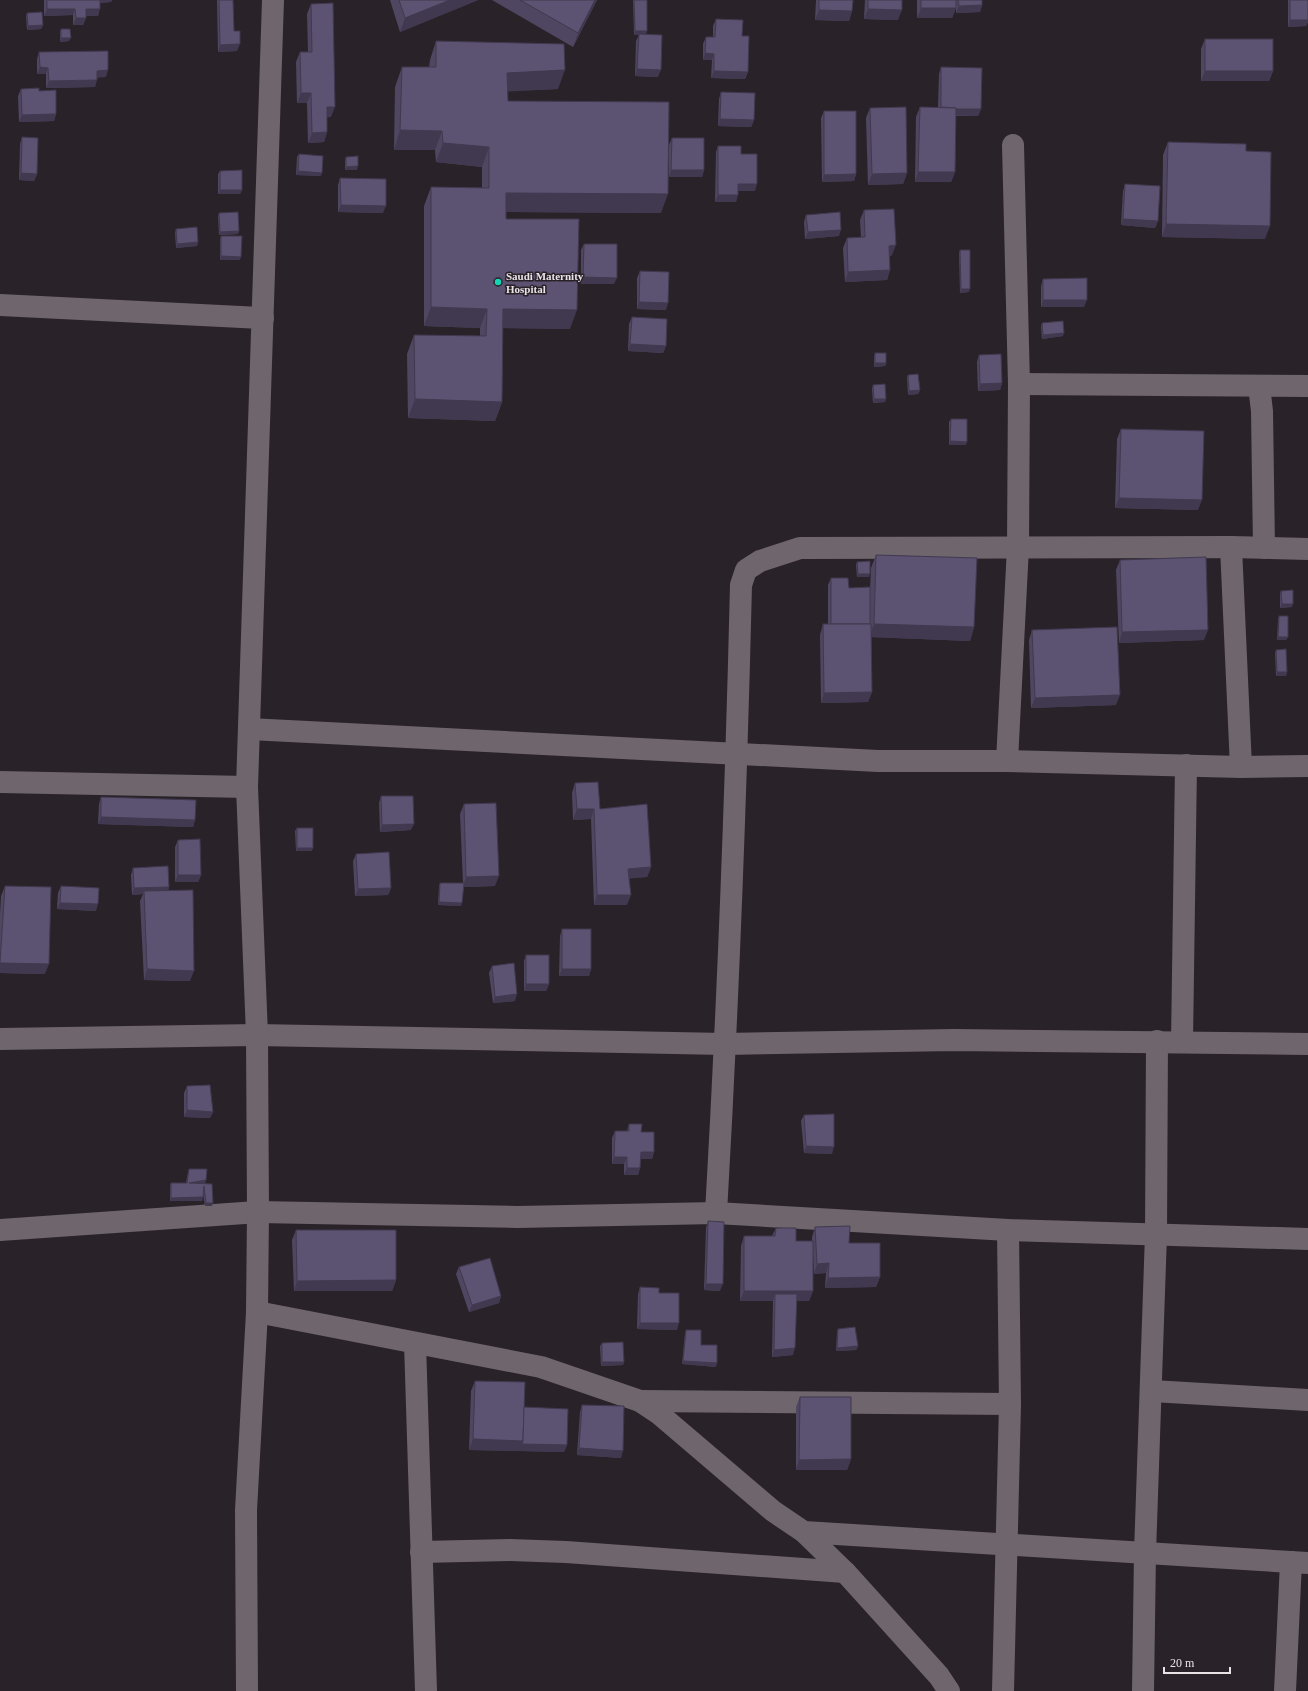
<svg xmlns="http://www.w3.org/2000/svg" width="1308" height="1691" viewBox="0 0 1308 1691" font-family="Georgia,serif">
<style>
.lines{fill:none;stroke-linecap:round;stroke-linejoin:round}
.minor{stroke:#6e656d;stroke-width:22}
.wall{fill:#4f4761}
.shaded-wall{fill:#40394f}
.building{fill:#5c5271;stroke:#40394f}
.poi-dot{fill:#12d5b4;stroke:#2a2229;stroke-width:1.5}
.labels{text-anchor:middle;dominant-baseline:central;stroke-width:3;stroke-linejoin:round;paint-order:stroke}
.poi-label{font-size:11px;font-weight:bold;fill:#e9e3e8;stroke:#2a2229;text-anchor:start}
</style>
<rect width="100%" height="100%" fill="#2a2229"/>
<g class="lines">
<g class="minor">
<polyline points="0,305 263,318"/>
<polyline points="1019,384 1308,386"/>
<polyline points="1259,386 1262,411 1264,548"/>
<polyline points="1231,547 1241,767"/>
<polyline points="249,729 878,761 1007,761 1241,767 1308,766"/>
<polyline points="1007,761 1018,547 1019,384 1013,145"/>
<polyline points="0,782 247,787"/>
<polyline points="0,1039 257,1035 725,1044 954,1040 1308,1044"/>
<polyline points="1182,1042 1186,765"/>
<path d="M 716,1213 C 728,1004 736,795 741,585 L 746,570 L 760,561 L 800,548 L 1231,547 L 1308,549"/>
<polyline points="0,1230 258,1212 517,1217 716,1213 1008,1230 1308,1239"/>
<polyline points="257,1312 541,1367 640,1401 658,1413 773,1511 804,1532 845,1572 939,1676 949,1691"/>
<polyline points="415,1343 426,1691"/>
<polyline points="1152,1391 1308,1400"/>
<polyline points="640,1401 1010,1404"/>
<polyline points="804,1532 1308,1563"/>
<polyline points="421,1552 510,1550 566,1552 845,1572"/>
<polyline points="247,1691 246,1510 257,1312 258,1212 257,1035 247,787 273,0"/>
<polyline points="1003,1691 1010,1404 1008,1230"/>
<polyline points="1143,1691 1145,1553 1156,1234 1157,1041"/>
<polyline points="1285,1691 1291,1562"/>
</g>
</g>
<g class="wall">
<polygon points="44,0 112,0 111,2 100,3 98,16 86,16 86,18 83,25 73,25 73,15 44,16"/>
<polygon points="217,0 233,0 234,31 237,51 218,52"/>
<polygon points="390,0 478,0 400,32"/>
<polygon points="492,0 597,0 573,47"/>
<polygon points="633,0 647,0 646,35 658,77 635,76 636,41 639,35 634,35"/>
<polygon points="816,0 853,0 852,11 849,21 815,20"/>
<polygon points="865,0 902,0 898,20 864,19"/>
<polygon points="917,0 982,0 982,5 980,12 956,13 956,1 956,8 952,18 917,18"/>
<polygon points="1288,0 1308,0 1308,22 1306,26 1288,27"/>
<polygon points="311,4 331,117 327,117 327,132 324,142 308,143 307,103 297,103 296,62 300,52 308,52 307,14"/>
<polygon points="27,13 43,25 41,29 27,30 26,16"/>
<polygon points="716,19 742,36 748,72 745,79 711,78 712,60 703,60 703,44 706,37 713,37 713,26"/>
<polygon points="61,29 69,41 60,42 60,32"/>
<polygon points="1205,39 1273,71 1269,81 1201,81 1201,49"/>
<polygon points="436,41 558,89 507,91 508,101 661,213 506,212 506,219 570,329 503,328 502,402 495,421 408,418 407,354 414,335 480,336 480,328 424,326 424,206 431,187 482,188 482,167 436,162 435,150 394,150 395,87 402,67 429,67 430,60"/>
<polygon points="39,52 106,77 97,77 95,87 46,88 46,74 37,74 37,59"/>
<polygon points="941,67 981,109 978,116 956,116 955,172 951,182 915,182 916,117 920,107 938,107 939,74"/>
<polygon points="21,89 39,91 56,114 54,121 19,122 18,96"/>
<polygon points="721,92 754,120 751,127 718,126 719,99"/>
<polygon points="870,108 907,173 903,184 868,185 866,118"/>
<polygon points="824,111 856,174 854,181 822,182 821,118"/>
<polygon points="22,137 37,174 34,181 19,180 20,144"/>
<polygon points="672,138 704,170 702,177 669,177 669,145"/>
<polygon points="1168,142 1246,151 1265,239 1162,237 1163,155"/>
<polygon points="718,146 741,154 755,191 738,191 736,202 715,202 716,152"/>
<polygon points="299,154 321,176 296,175 297,157"/>
<polygon points="346,157 357,170 345,170 345,160"/>
<polygon points="220,171 242,190 240,194 218,194 218,174"/>
<polygon points="340,178 383,213 338,212 338,185"/>
<polygon points="1125,184 1158,221 1155,228 1121,225 1123,191"/>
<polygon points="864,210 892,255 890,256 890,270 887,280 845,282 843,248 847,238 861,237 860,220"/>
<polygon points="219,213 239,231 238,234 219,235 218,216"/>
<polygon points="806,215 839,236 805,239 804,222"/>
<polygon points="176,229 198,242 197,246 176,248 175,233"/>
<polygon points="221,236 240,260 220,260 220,239"/>
<polygon points="584,244 614,284 581,284 581,250"/>
<polygon points="960,250 969,292 960,293 959,253"/>
<polygon points="640,271 666,310 637,309 637,278"/>
<polygon points="1043,279 1084,307 1041,307 1041,286"/>
<polygon points="632,317 666,346 663,353 628,351 629,324"/>
<polygon points="1042,323 1063,336 1042,339 1041,327"/>
<polygon points="875,353 886,363 885,366 874,367 874,357"/>
<polygon points="979,355 1002,383 1000,390 978,391 977,362"/>
<polygon points="908,375 920,390 918,394 908,395 907,378"/>
<polygon points="873,385 886,399 885,402 873,403 872,389"/>
<polygon points="951,419 966,445 949,445 949,422"/>
<polygon points="1121,429 1198,510 1115,508 1117,439"/>
<polygon points="876,555 974,627 970,641 871,637 872,692 868,702 821,703 820,635 823,624 828,624 828,585 831,578 849,588 870,590 871,568"/>
<polygon points="1120,560 1204,640 1119,643 1116,570"/>
<polygon points="857,562 869,577 857,577 856,565"/>
<polygon points="1281,591 1292,607 1280,608 1280,594"/>
<polygon points="1279,616 1288,637 1286,640 1277,640 1278,619"/>
<polygon points="1032,630 1116,705 1031,708 1029,640"/>
<polygon points="1276,650 1287,672 1286,676 1276,676 1275,653"/>
<polygon points="575,783 600,809 651,867 647,877 629,878 627,905 594,905 591,819 573,820 572,793"/>
<polygon points="381,796 411,830 380,832 379,803"/>
<polygon points="101,797 195,820 193,827 98,824 99,804"/>
<polygon points="464,804 495,886 464,887 461,906 438,905 439,886 440,883 463,883 460,814"/>
<polygon points="297,828 312,851 296,851 295,831"/>
<polygon points="178,840 201,875 198,882 175,882 175,847"/>
<polygon points="356,854 391,888 388,895 355,896 353,861"/>
<polygon points="133,868 169,887 168,891 190,981 144,980 140,901 143,894 132,895 131,875"/>
<polygon points="5,886 45,974 0,973 0,914 1,896"/>
<polygon points="61,886 96,911 57,909 58,893"/>
<polygon points="562,929 591,969 589,976 559,976 560,936"/>
<polygon points="526,955 549,984 546,991 524,991 524,961"/>
<polygon points="492,966 515,1001 493,1003 489,973"/>
<polygon points="187,1086 213,1112 210,1118 184,1117 184,1093"/>
<polygon points="804,1115 832,1154 804,1153 801,1121"/>
<polygon points="629,1124 641,1132 654,1152 652,1159 640,1159 640,1168 638,1175 624,1175 624,1164 612,1164 612,1138 615,1131 627,1131"/>
<polygon points="189,1169 206,1180 205,1183 212,1206 205,1206 203,1194 202,1201 170,1201 170,1186 171,1183 186,1183 188,1172"/>
<polygon points="708,1221 720,1291 704,1290 706,1228"/>
<polygon points="815,1227 849,1243 880,1277 876,1287 825,1288 826,1273 814,1274 813,1255 813,1291 809,1301 796,1301 793,1355 772,1357 773,1301 740,1301 741,1246 744,1236 772,1236 776,1228 796,1241 812,1241 812,1237"/>
<polygon points="296,1230 396,1280 392,1291 294,1291 292,1240"/>
<polygon points="459,1267 501,1296 499,1303 469,1312 456,1274"/>
<polygon points="640,1287 659,1293 677,1330 637,1329 638,1294"/>
<polygon points="838,1329 858,1346 856,1350 836,1351 837,1332"/>
<polygon points="686,1330 701,1345 716,1367 682,1364 685,1333"/>
<polygon points="602,1343 624,1362 623,1365 601,1366 600,1346"/>
<polygon points="475,1381 524,1407 567,1445 564,1452 469,1450 471,1391"/>
<polygon points="800,1397 851,1459 847,1470 796,1470 796,1407"/>
<polygon points="582,1405 621,1458 577,1455 580,1412"/>
</g>
<g class="shaded-wall">
<polygon points="98,0 112,0 111,2 98,3"/>
<polygon points="450,0 478,0 400,32 405,18"/>
<polygon points="595,0 597,0 573,47 578,33"/>
<polygon points="982,5 980,12 956,13 959,6"/>
<polygon points="921,8 956,8 952,18 917,18"/>
<polygon points="47,9 75,9 73,15 44,16"/>
<polygon points="86,9 100,9 98,16 83,16"/>
<polygon points="868,9 902,10 898,20 864,19"/>
<polygon points="819,10 852,11 849,21 815,20"/>
<polygon points="76,18 86,18 83,25 73,25"/>
<polygon points="1290,20 1308,20 1308,22 1306,26 1288,27"/>
<polygon points="43,25 41,29 27,30 28,26"/>
<polygon points="635,31 647,31 646,35 634,35"/>
<polygon points="61,38 71,38 69,41 60,42"/>
<polygon points="240,44 237,51 218,52 220,45"/>
<polygon points="705,53 714,54 712,60 703,60"/>
<polygon points="40,67 48,68 46,74 37,74"/>
<polygon points="637,69 661,70 658,77 635,76"/>
<polygon points="108,70 106,77 95,78 97,71"/>
<polygon points="565,70 558,89 500,92 507,73"/>
<polygon points="714,71 748,72 745,79 711,78"/>
<polygon points="1205,71 1273,71 1269,81 1201,81"/>
<polygon points="97,80 95,87 46,88 49,81"/>
<polygon points="301,93 311,93 307,103 297,103"/>
<polygon points="327,107 335,107 331,117 323,118"/>
<polygon points="941,108 981,109 978,116 938,115"/>
<polygon points="56,114 54,121 19,122 22,115"/>
<polygon points="720,119 754,120 751,127 718,126"/>
<polygon points="400,130 442,131 435,150 394,150"/>
<polygon points="327,132 324,142 308,143 312,133"/>
<polygon points="443,143 489,147 482,167 436,162"/>
<polygon points="358,166 357,170 345,170 346,167"/>
<polygon points="671,170 704,170 702,177 669,177"/>
<polygon points="298,171 322,173 321,176 296,175"/>
<polygon points="918,172 955,172 951,182 915,182"/>
<polygon points="21,173 37,174 34,181 19,180"/>
<polygon points="907,173 903,184 868,185 872,174"/>
<polygon points="856,174 854,181 822,182 824,175"/>
<polygon points="738,184 757,184 755,191 736,191"/>
<polygon points="220,190 242,190 240,194 218,194"/>
<polygon points="506,193 668,194 661,213 499,212"/>
<polygon points="718,195 738,195 736,202 715,202"/>
<polygon points="341,205 386,206 383,213 338,212"/>
<polygon points="1123,219 1158,221 1155,228 1121,225"/>
<polygon points="1166,224 1270,226 1265,239 1162,237"/>
<polygon points="841,230 839,236 805,239 808,232"/>
<polygon points="239,231 238,234 219,235 220,232"/>
<polygon points="198,242 197,246 176,248 177,244"/>
<polygon points="896,245 892,255 886,256 889,246"/>
<polygon points="221,256 241,257 240,260 220,260"/>
<polygon points="890,270 887,280 845,282 848,272"/>
<polygon points="583,277 617,278 614,284 581,284"/>
<polygon points="961,289 970,289 969,292 960,293"/>
<polygon points="1043,300 1087,300 1084,307 1041,307"/>
<polygon points="639,302 668,303 666,310 637,309"/>
<polygon points="431,307 487,309 480,328 424,326"/>
<polygon points="503,309 577,310 570,329 496,328"/>
<polygon points="1064,333 1063,336 1042,339 1043,335"/>
<polygon points="630,344 666,346 663,353 628,351"/>
<polygon points="875,363 886,363 885,366 874,367"/>
<polygon points="1002,383 1000,390 978,391 980,384"/>
<polygon points="920,390 918,394 908,395 909,391"/>
<polygon points="415,399 502,402 495,421 408,418"/>
<polygon points="874,399 886,399 885,402 873,403"/>
<polygon points="950,441 967,442 966,445 949,445"/>
<polygon points="1119,498 1202,500 1198,510 1115,508"/>
<polygon points="858,574 870,574 869,577 857,577"/>
<polygon points="1282,604 1293,604 1292,607 1280,608"/>
<polygon points="874,624 974,627 970,641 869,637"/>
<polygon points="1208,630 1204,640 1119,643 1122,632"/>
<polygon points="1278,637 1288,637 1286,640 1277,640"/>
<polygon points="1277,672 1287,672 1286,676 1276,676"/>
<polygon points="872,692 868,702 821,703 824,693"/>
<polygon points="1120,695 1116,705 1031,708 1035,698"/>
<polygon points="577,809 594,809 591,819 573,820"/>
<polygon points="101,817 195,820 193,827 98,824"/>
<polygon points="414,824 411,830 380,832 382,825"/>
<polygon points="297,848 313,848 312,851 296,851"/>
<polygon points="651,867 647,877 625,879 628,869"/>
<polygon points="178,875 201,875 198,882 175,882"/>
<polygon points="499,876 495,886 463,887 466,877"/>
<polygon points="169,887 167,893 144,891 143,894 132,895 134,888"/>
<polygon points="391,888 388,895 355,896 358,889"/>
<polygon points="597,895 631,895 627,905 594,905"/>
<polygon points="439,902 462,903 461,906 438,905"/>
<polygon points="60,903 98,904 96,911 57,909"/>
<polygon points="0,963 49,964 45,974 0,973"/>
<polygon points="147,969 194,971 190,981 144,980"/>
<polygon points="562,969 591,969 589,976 559,976"/>
<polygon points="526,984 549,984 546,991 524,991"/>
<polygon points="517,994 515,1001 493,1003 495,997"/>
<polygon points="187,1110 213,1112 210,1118 184,1117"/>
<polygon points="806,1146 834,1147 832,1154 804,1153"/>
<polygon points="641,1152 654,1152 652,1159 638,1159"/>
<polygon points="614,1157 627,1157 624,1164 612,1164"/>
<polygon points="627,1168 640,1168 638,1175 624,1175"/>
<polygon points="206,1180 205,1183 189,1183"/>
<polygon points="203,1197 202,1201 170,1201 171,1198"/>
<polygon points="206,1203 213,1203 212,1206 205,1206"/>
<polygon points="829,1263 826,1273 814,1274 817,1264"/>
<polygon points="880,1277 876,1287 825,1288 828,1278"/>
<polygon points="396,1280 392,1291 294,1291 297,1281"/>
<polygon points="706,1284 723,1284 720,1291 704,1290"/>
<polygon points="744,1291 813,1291 809,1301 775,1301 775,1294 773,1301 740,1301"/>
<polygon points="501,1296 499,1303 469,1312 472,1305"/>
<polygon points="640,1323 679,1323 677,1330 637,1329"/>
<polygon points="858,1346 856,1350 836,1351 837,1348"/>
<polygon points="795,1348 793,1355 772,1357 774,1350"/>
<polygon points="683,1361 717,1363 716,1367 682,1364"/>
<polygon points="602,1362 624,1362 623,1365 601,1366"/>
<polygon points="473,1439 523,1441 567,1445 564,1452 469,1450"/>
<polygon points="579,1448 623,1451 621,1458 577,1455"/>
<polygon points="851,1459 847,1470 796,1470 799,1460"/>
</g>
<g class="building">
<polygon points="47,0 100,0 100,9 86,9 86,18 76,18 75,9 47,9"/>
<polygon points="219,0 233,0 234,31 240,31 240,44 220,45"/>
<polygon points="399,0 450,0 405,18"/>
<polygon points="520,0 595,0 578,33"/>
<polygon points="634,0 647,0 647,31 635,31"/>
<polygon points="819,0 853,0 852,11 819,10"/>
<polygon points="868,0 902,0 902,10 868,9"/>
<rect x="921" y="0" width="35" height="8"/>
<polygon points="958,0 982,0 982,5 959,6"/>
<rect x="1290" y="0" width="18" height="20"/>
<polygon points="333,3 335,107 327,107 327,132 312,133 311,93 301,93 300,52 312,52 311,4"/>
<polygon points="42,12 43,25 28,26 27,13"/>
<polygon points="716,19 743,20 742,36 749,36 748,72 714,71 714,54 705,53 706,37 715,37"/>
<polygon points="61,29 70,29 71,38 61,38"/>
<polygon points="639,34 662,35 661,70 637,69"/>
<rect x="1205" y="39" width="68" height="32"/>
<polygon points="436,41 564,44 565,70 507,73 508,101 669,102 668,194 506,193 506,219 579,219 577,310 503,309 502,402 415,399 414,335 486,336 487,309 431,307 431,187 489,188 489,147 443,143 442,131 400,130 402,67 436,67"/>
<polygon points="108,51 108,70 97,71 97,80 49,81 48,68 40,67 39,52"/>
<polygon points="941,67 982,68 981,109 956,109 956,108 941,107"/>
<polygon points="39,88 39,91 56,90 56,114 22,115 21,89"/>
<polygon points="721,92 755,93 754,120 720,119"/>
<polygon points="906,107 907,173 872,174 870,108"/>
<polygon points="920,107 956,108 955,172 918,172"/>
<polygon points="824,111 856,111 856,174 824,175"/>
<polygon points="22,137 38,138 37,174 21,173"/>
<polygon points="672,138 704,138 704,170 671,170"/>
<polygon points="1168,142 1246,144 1246,151 1271,152 1270,226 1166,224"/>
<polygon points="718,146 741,146 741,154 757,154 757,184 738,184 738,195 718,195"/>
<polygon points="299,154 323,156 322,173 298,171"/>
<polygon points="358,156 358,166 346,167 346,157"/>
<polygon points="242,170 242,190 220,190 220,171"/>
<polygon points="340,178 386,179 386,206 341,205"/>
<polygon points="1125,184 1160,186 1158,221 1123,219"/>
<polygon points="894,209 896,245 889,246 890,270 848,272 847,238 865,237 864,210"/>
<polygon points="238,212 239,231 220,232 219,213"/>
<polygon points="840,212 841,230 808,232 806,215"/>
<polygon points="197,227 198,242 177,244 176,229"/>
<polygon points="221,236 242,236 241,257 221,256"/>
<polygon points="584,244 617,244 617,278 583,277"/>
<polygon points="960,250 970,250 970,289 961,289"/>
<polygon points="640,271 669,272 668,303 639,302"/>
<polygon points="1087,278 1087,300 1043,300 1043,279"/>
<polygon points="632,317 667,319 666,346 630,344"/>
<polygon points="1063,321 1064,333 1043,335 1042,323"/>
<rect x="875" y="353" width="11" height="10"/>
<polygon points="1001,354 1002,383 980,384 979,355"/>
<polygon points="918,374 920,390 909,391 908,375"/>
<polygon points="885,384 886,399 874,399 873,385"/>
<polygon points="951,419 967,419 967,442 950,441"/>
<polygon points="1121,429 1204,431 1202,500 1119,498"/>
<polygon points="876,555 977,558 974,627 874,624"/>
<polygon points="1206,557 1208,630 1122,632 1120,560"/>
<polygon points="870,561 870,574 858,574 857,562"/>
<polygon points="831,578 848,578 849,588 870,587 870,624 831,624"/>
<polygon points="1293,590 1293,604 1282,604 1281,591"/>
<polygon points="1279,616 1288,616 1288,637 1278,637"/>
<polygon points="823,624 871,624 872,692 824,693"/>
<polygon points="1117,627 1120,695 1035,698 1032,630"/>
<polygon points="1286,649 1287,672 1277,672 1276,650"/>
<polygon points="598,782 600,809 647,804 651,867 628,869 631,895 597,895 594,809 577,809 575,783"/>
<polygon points="381,796 413,796 414,824 382,825"/>
<polygon points="101,797 196,800 195,820 101,817"/>
<polygon points="496,803 499,876 466,877 464,804"/>
<rect x="297" y="828" width="16" height="20"/>
<polygon points="200,839 201,875 178,875 178,840"/>
<polygon points="389,852 391,888 358,889 356,854"/>
<polygon points="168,866 169,887 134,888 133,868"/>
<polygon points="440,883 464,883 462,903 439,902"/>
<polygon points="5,886 51,887 49,964 0,963"/>
<polygon points="61,886 99,888 98,904 60,903"/>
<polygon points="193,890 194,971 147,969 144,891"/>
<rect x="562" y="929" width="29" height="40"/>
<rect x="526" y="955" width="23" height="29"/>
<polygon points="514,963 517,994 495,997 492,966"/>
<polygon points="210,1085 213,1112 187,1110 187,1086"/>
<polygon points="834,1114 834,1147 806,1146 804,1115"/>
<polygon points="629,1124 642,1124 641,1132 654,1132 654,1152 641,1152 640,1168 627,1168 627,1157 614,1157 615,1131 629,1131"/>
<polygon points="189,1169 207,1169 206,1180 189,1183 212,1184 213,1203 206,1203 204,1186 203,1197 171,1198 171,1183 187,1183"/>
<polygon points="708,1221 724,1222 723,1284 706,1284"/>
<polygon points="850,1226 849,1243 880,1243 880,1277 828,1278 829,1263 817,1264 815,1227"/>
<polygon points="776,1228 796,1228 796,1241 813,1241 813,1291 744,1291 744,1236 775,1236"/>
<polygon points="296,1230 396,1230 396,1280 297,1281"/>
<polygon points="490,1258 501,1296 472,1305 459,1267"/>
<polygon points="640,1287 659,1288 659,1293 679,1293 679,1323 640,1323"/>
<polygon points="775,1294 797,1294 795,1348 774,1350"/>
<polygon points="855,1327 858,1346 837,1348 838,1329"/>
<polygon points="686,1330 701,1330 701,1345 717,1345 717,1363 683,1361"/>
<polygon points="623,1342 624,1362 602,1362 602,1343"/>
<polygon points="475,1381 525,1382 523,1441 473,1439"/>
<polygon points="800,1397 851,1397 851,1459 799,1460"/>
<polygon points="582,1405 624,1406 623,1451 579,1448"/>
<polygon points="524,1407 568,1409 567,1445 522,1444 523,1441"/>
</g>
<circle class="poi-dot" cx="498" cy="282" r="4"/>
<g class="labels">
<g class="poi-label">
<text x="506" y="276">Saudi Maternity<tspan x="506" dy="13">Hospital</tspan></text>
</g>
</g>
<path d="M1164 1667v6h66v-6" fill="none" stroke="#e9e3e8" stroke-width="2"/>
<text x="1170" y="1667" font-size="12" fill="#e9e3e8" stroke="#2a2229" stroke-width="3" paint-order="stroke">20 m</text>
</svg>
